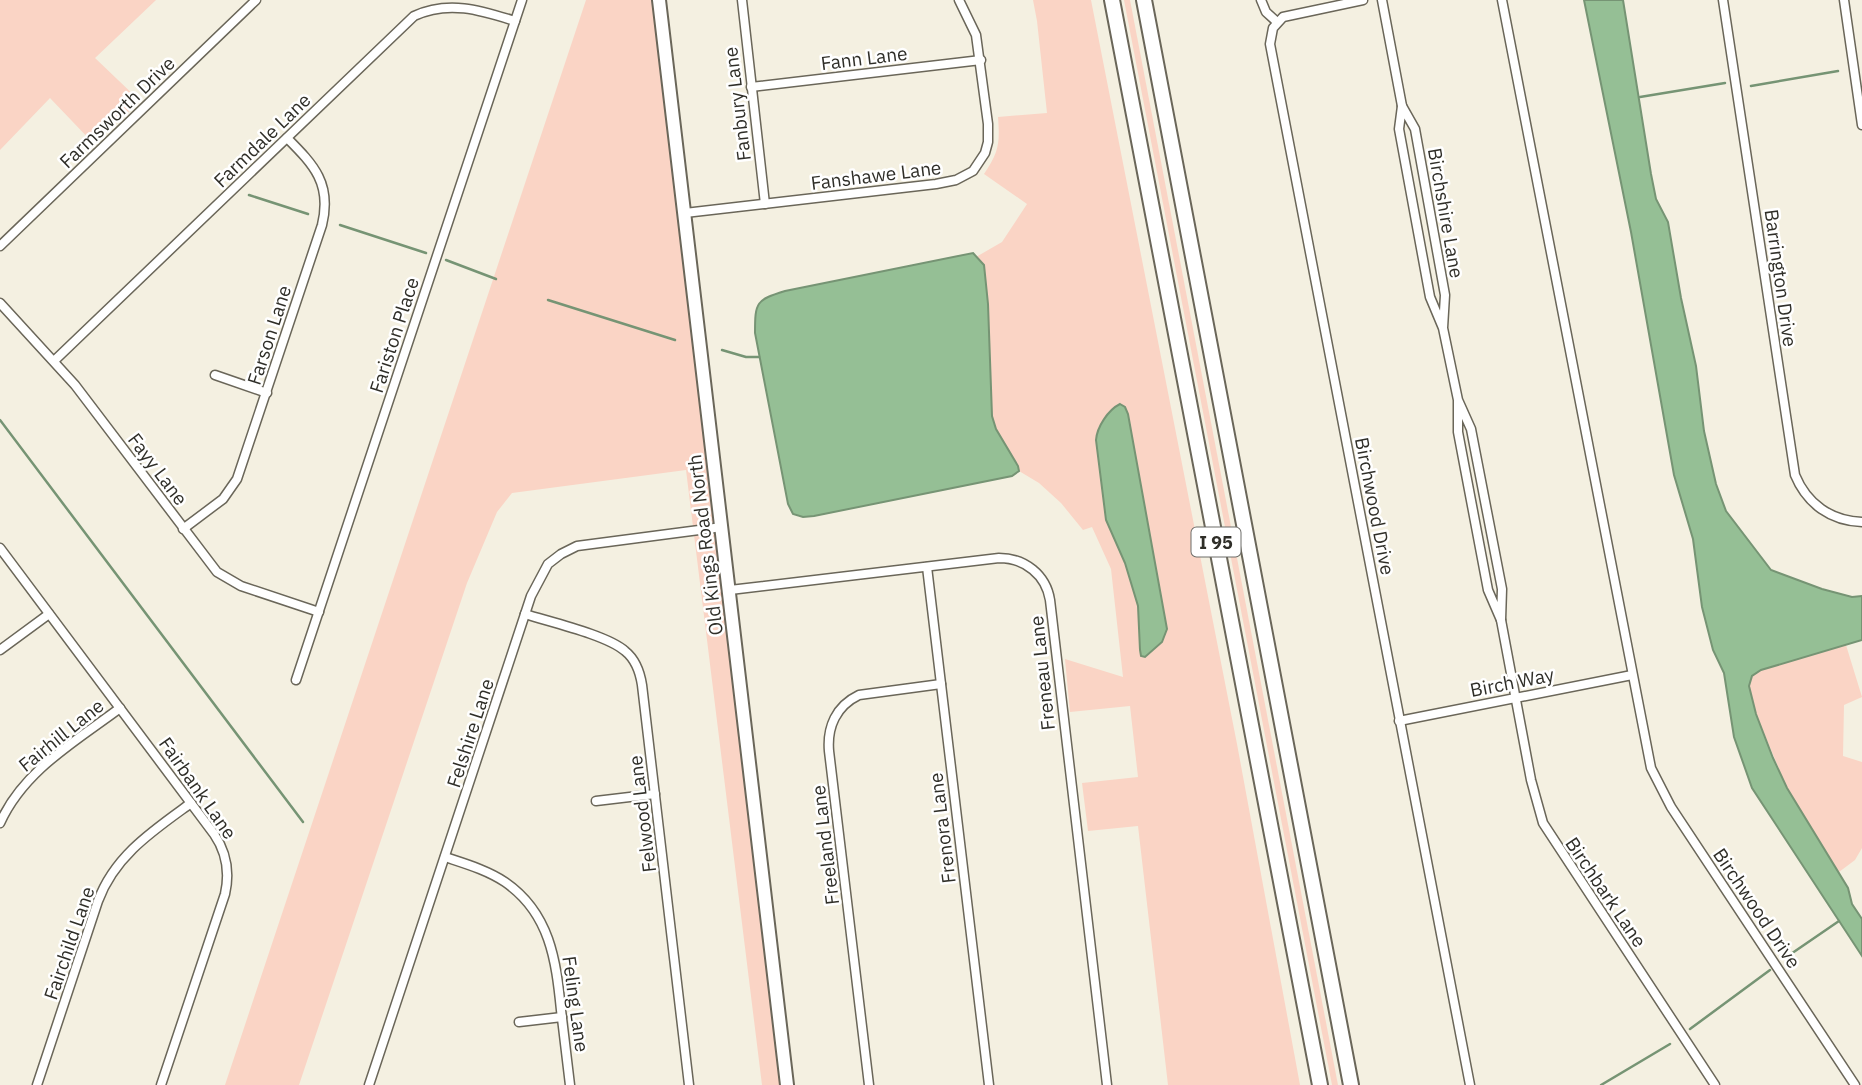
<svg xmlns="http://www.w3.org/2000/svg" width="1862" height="1085" viewBox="0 0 1862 1085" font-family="'IBM Plex Sans',sans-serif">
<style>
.green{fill:#fad4c5}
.water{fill:#95bf95;stroke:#769474;stroke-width:2}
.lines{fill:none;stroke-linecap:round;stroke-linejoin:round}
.stream{stroke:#769474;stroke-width:2.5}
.street-casing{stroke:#6a6659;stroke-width:11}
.secondary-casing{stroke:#6a6659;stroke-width:16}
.highway-casing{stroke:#6a6659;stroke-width:18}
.street{stroke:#fff;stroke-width:8}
.secondary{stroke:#fff;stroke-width:12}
.highway{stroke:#fff;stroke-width:14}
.labels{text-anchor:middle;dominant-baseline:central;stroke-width:5;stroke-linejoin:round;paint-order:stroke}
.shield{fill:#fff;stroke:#6d6d68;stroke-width:2}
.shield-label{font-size:18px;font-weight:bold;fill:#2f2e28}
.street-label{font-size:19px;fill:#2f2e28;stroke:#fff}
</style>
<rect width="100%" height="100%" fill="#f4f0e1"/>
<g class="green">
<polygon points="0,0 156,0 95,58 140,101 94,144 50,98 0,150"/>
<polygon points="586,0 655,0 782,1085 762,1085 686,470 512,493 497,512 467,583 299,1085 225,1085"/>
<path d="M 1033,0 L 1091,0 L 1237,744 L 1300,1085 L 1168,1085 L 1138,826 L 1088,831 L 1082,783 L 1138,777 L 1130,706 L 1070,712 L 1065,659 L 1123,677 L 1111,569 L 1092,527 L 1083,530 L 1061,503 L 1039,483 L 1019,471 L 996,429 L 992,416 L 988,304 L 984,265 L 976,257 L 1002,242 L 1027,204 L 984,174 C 999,152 1000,143 998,117 L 1047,113 L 1037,21 Z"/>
<polygon points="1124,0 1130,0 1338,1085 1332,1085"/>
<polygon points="1846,645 1862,697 1844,705 1843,756 1862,762 1862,848 1855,860 1839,872 1787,788 1756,714 1749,686 1752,676 1761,670"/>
</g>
<g class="water">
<polygon points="1584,0 1623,0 1651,174 1656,199 1668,222 1681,298 1696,366 1704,431 1716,484 1726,511 1771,570 1822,589 1852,597 1862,596 1862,640 1761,670 1752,676 1749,686 1756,714 1773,758 1787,788 1848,888 1852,904 1862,919 1862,956 1752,788 1734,737 1724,673 1713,650 1702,607 1693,539 1674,475 1631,232"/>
<path d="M 973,253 L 984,265 L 988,304 L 992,416 L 996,429 L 1018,466 L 1019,471 L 1012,476 L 814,516 L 803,517 L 793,514 L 788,504 L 755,333 C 755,302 756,300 785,291 Z"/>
<path d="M 1120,404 L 1125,407 L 1128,414 L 1167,629 L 1162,642 L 1145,657 L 1141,656 L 1140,650 L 1138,606 L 1125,563 L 1106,520 L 1096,440 C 1097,427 1108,410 1120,404 Z"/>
</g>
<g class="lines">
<g class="stream">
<polyline points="1751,86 1838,71"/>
<polyline points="1640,97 1725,83"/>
<polyline points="249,195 308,214"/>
<polyline points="340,225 426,253"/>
<polyline points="446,260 496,279"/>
<polyline points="548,300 675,340"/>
<polyline points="722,350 746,357 759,357"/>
<polyline points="0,420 303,822"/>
<polyline points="1785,958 1839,921"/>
<polyline points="1690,1029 1770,970"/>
<polyline points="1601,1085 1670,1044"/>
</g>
<defs>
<g id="street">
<polyline points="742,0 765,204"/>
<polyline points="1261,0 1266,12 1277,22"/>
<polyline points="1363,0 1283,17 1273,28 1270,44 1470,1085"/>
<polyline points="1382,0 1402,106"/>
<polyline points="1502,0 1651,768 1671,807 1855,1085"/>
<path d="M 1723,0 L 1795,475 C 1807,504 1831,521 1862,522"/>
<polyline points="1844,0 1862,125"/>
<polyline points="751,87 981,60"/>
<polyline points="685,213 936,184 956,180 973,171 985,153 988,142 988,124 976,35 959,0"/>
<polyline points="0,246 256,0"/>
<polyline points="0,303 75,385 217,572 241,586 319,612"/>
<polyline points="1443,328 1445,295 1415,129 1402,106 1399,129 1430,297 1443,328 1458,400 1471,429 1502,589 1501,620 1488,590 1458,432 1458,400"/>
<path d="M 55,360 L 414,16 C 448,0 480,10 515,21"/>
<polyline points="215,375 267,393"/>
<path d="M 183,529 L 223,499 L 237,479 L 322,225 C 332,184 314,165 287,138"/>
<path d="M 0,548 L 214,834 C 227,853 230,872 225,894 L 161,1085"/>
<polyline points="927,567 989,1085"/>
<path d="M 730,590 L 999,558 C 1025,558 1046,575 1050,600 L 1107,1085"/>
<path d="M 525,614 C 550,622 607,635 625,651 C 635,659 640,672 642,685 L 689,1085"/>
<polyline points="1501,620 1531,780 1543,823 1715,1085"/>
<polyline points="0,650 49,614"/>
<polyline points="296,680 522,0"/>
<polyline points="1399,721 1632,675"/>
<polyline points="596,801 655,794"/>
<path d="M 0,823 C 24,770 76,741 120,708"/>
<path d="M 445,857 C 466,864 487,870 505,882 C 550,913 556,960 561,1010 C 564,1035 567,1060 570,1085"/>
<polyline points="519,1022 562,1017"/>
<path d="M 37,1085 L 98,901 C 115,855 154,830 191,803"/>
<polyline points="369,1085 531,596 548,564 561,554 577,546 722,527"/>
<path d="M 869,1085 L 829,751 C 827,727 836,706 859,695 L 941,684"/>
</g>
<polyline id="secondary" points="659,0 787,1085"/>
<g id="highway">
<polyline points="1112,0 1320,1085"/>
<polyline points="1144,0 1351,1085"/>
</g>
</defs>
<use href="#street" class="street-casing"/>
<use href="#secondary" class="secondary-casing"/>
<use href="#highway" class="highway-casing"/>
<use href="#street" class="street"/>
<use href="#secondary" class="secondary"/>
<use href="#highway" class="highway"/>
</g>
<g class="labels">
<rect class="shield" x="1191.5" y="527.5" width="49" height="29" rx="5"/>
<g class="shield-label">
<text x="1216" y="542">I 95</text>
</g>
<g class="street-label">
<text transform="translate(864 58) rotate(-7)">Fann Lane</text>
<text transform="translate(737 104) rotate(-97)">Fanbury Lane</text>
<text transform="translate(117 112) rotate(-44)">Farmsworth Drive</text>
<text transform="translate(262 140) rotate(-44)">Farmdale Lane</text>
<text transform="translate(876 175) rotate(-7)">Fanshawe Lane</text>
<text transform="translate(1446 213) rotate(80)">Birchshire Lane</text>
<text transform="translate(1781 278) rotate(82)">Barrington Drive</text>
<text transform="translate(269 335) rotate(-72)">Farson Lane</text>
<text transform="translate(394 335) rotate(-72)">Fariston Place</text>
<text transform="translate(158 469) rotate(53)">Fayy Lane</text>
<text transform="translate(1375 506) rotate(79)">Birchwood Drive</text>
<text transform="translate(705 545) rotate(-97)">Old Kings Road North</text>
<text transform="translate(1042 673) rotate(-96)">Freneau Lane</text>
<text transform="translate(1512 682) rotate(-11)">Birch Way</text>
<text transform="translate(470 733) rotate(-72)">Felshire Lane</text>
<text transform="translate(61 735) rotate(-39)">Fairhill Lane</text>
<text transform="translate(198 788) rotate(55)">Fairbank Lane</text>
<text transform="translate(642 814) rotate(-97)">Felwood Lane</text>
<text transform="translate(942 828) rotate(-97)">Frenora Lane</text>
<text transform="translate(825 845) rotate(-97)">Freeland Lane</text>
<text transform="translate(1606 892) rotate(56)">Birchbark Lane</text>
<text transform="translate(1757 908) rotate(56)">Birchwood Drive</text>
<text transform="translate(69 943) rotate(-71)">Fairchild Lane</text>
<text transform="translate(576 1004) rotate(82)">Feling Lane</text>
</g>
</g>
</svg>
